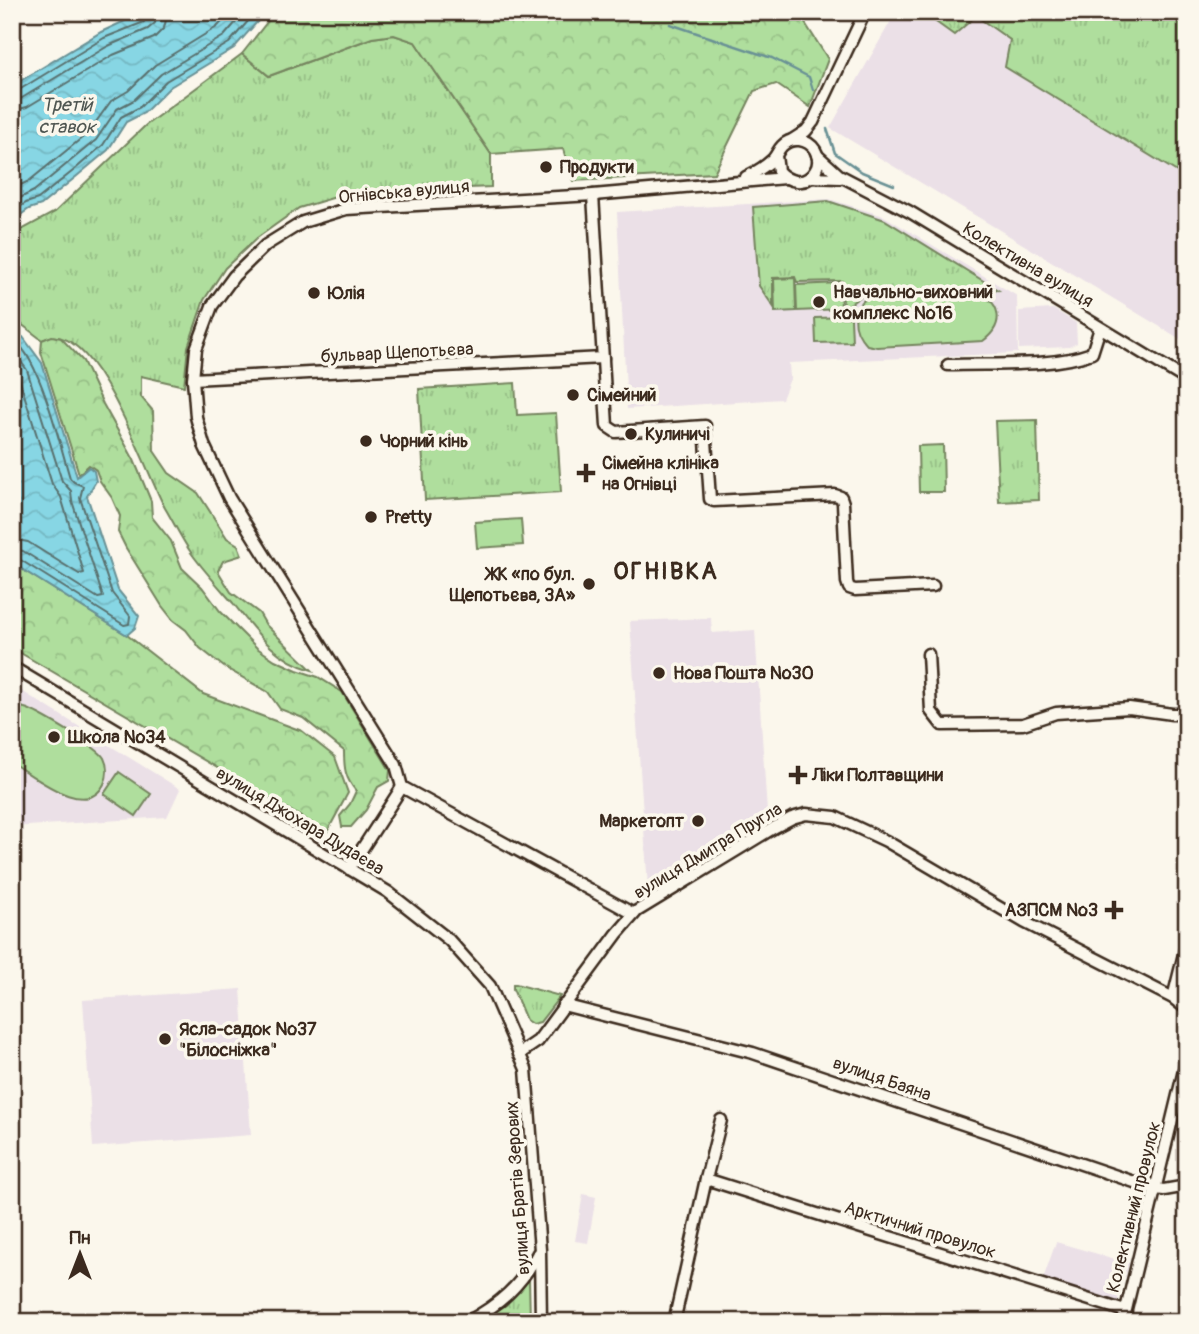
<svg xmlns="http://www.w3.org/2000/svg" width="1199" height="1334" viewBox="0 0 1199 1334" font-family="Pangolin,sans-serif">
<style>
.built{fill:#ebe0e7}
.grass{fill:url(#grass-tufts);stroke:#75845e;stroke-width:2}
.forest{fill:url(#forest-crowns);stroke:#75845e;stroke-width:2}
.garden{fill:#afde9d;stroke:#75845e;stroke-width:2}
.water{fill:url(#water-waves);stroke:#699195;stroke-width:2}
.lines{fill:none;stroke-linecap:round;stroke-linejoin:round}
.shore{stroke:#596f6d;stroke-width:2}
.stream{stroke:#699195;stroke-width:2.5}
.minor-casing{stroke:#3b2a1e;stroke-width:15}
.minor{stroke:#fbf7ec;stroke-width:10}
.poi-dot{fill:#3b2a1e;stroke:#fbf7ec;stroke-width:2.5}
.labels{text-anchor:middle;dominant-baseline:central;stroke-width:7;stroke-linejoin:round;paint-order:stroke}
.poi-label{font-size:18px;font-weight:bold;fill:#3b2a1e;stroke:#fbf7ec;text-anchor:start}
.street-label{font-size:18px;fill:#3b2a1e;stroke:#fbf7ec}
.water-label{font-size:19px;font-style:italic;fill:#4e5550;stroke:#fbf7ec}
.district-label{font-size:24px;font-weight:bold;letter-spacing:2px;fill:#3b2a1e;stroke:#fbf7ec}
</style>
<defs>
<pattern id="grass-tufts" width="24" height="20" patternUnits="userSpaceOnUse" patternTransform="scale(1.75)"><rect width="24" height="20" fill="#afde9d"/><path d="M3 7l-1-3M5 7V3M7 7l1-3M15 17l-1-3M17 17v-4M19 17l1-3" fill="none" stroke="#97bf87"/></pattern>
<pattern id="forest-crowns" width="20" height="18" patternUnits="userSpaceOnUse" patternTransform="scale(1.75)"><rect width="20" height="18" fill="#afde9d"/><path d="M2 6a3 3 0 1 1 6 0M12 15a3 3 0 1 1 6 0" fill="none" stroke="#97bf87"/></pattern>
<pattern id="water-waves" width="16" height="10" patternUnits="userSpaceOnUse" patternTransform="scale(1.75)"><rect width="16" height="10" fill="#87d6e4"/><path d="M0 5q4-4 8 0t8 0" fill="none" stroke="#75b8c3"/></pattern>
</defs>
<rect width="100%" height="100%" fill="#fbf7ec"/>
<filter id="ink" filterUnits="userSpaceOnUse"><feTurbulence type="fractalNoise" baseFrequency=".0143" numOctaves="2"/><feDisplacementMap in="SourceGraphic" scale="14" xChannelSelector="R" yChannelSelector="G"/><feConvolveMatrix kernelMatrix="1 2 1 2 8 2 1 2 1" color-interpolation-filters="sRGB"/></filter>
<g filter="url(#ink)">
<g class="built">
<polygon points="896,12 922,12 954,35 976,16 1010,40 1006,67 1187,178 1187,343 830,128"/>
<polygon points="829,199 884,216 1017,296 1018,353 789,363 790,379 782,399 627,409 617,212"/>
<polygon points="1053,309 1076,323 1077,343 1069,347 1019,349 1019,311"/>
<polygon points="711,618 712,633 755,630 767,812 648,888 630,621"/>
<polygon points="12,685 180,789 167,817 12,827"/>
<polygon points="241,989 251,1135 93,1147 83,1000"/>
<polygon points="583,1194 596,1197 588,1243 575,1241"/>
<polygon points="1056,1242 1129,1263 1116,1306 1042,1282"/>
</g>
<g class="grass">
<polygon points="922,12 1187,12 1187,178 1005,67 1010,40 976,16 954,35"/>
<path d="M 394,35 L 415,42 L 491,154 L 491,187 L 349,193 L 299,208 L 257,238 L 225,268 L 204,300 L 188,347 L 184,386 L 141,376 L 141,397 L 153,411 L 154,451 L 169,473 L 198,493 L 227,538 L 238,545 L 242,555 L 223,561 L 218,571 L 231,592 L 259,613 L 266,625 L 312,670 C 275,660 256,632 233,603 C 219,587 205,572 192,554 C 182,540 174,523 165,508 C 147,475 99,332 52,337 C 48,337 45,339 42,340 L 12,317 L 12,235 L 55,212 L 146,125 L 242,54 L 269,76 L 372,38 Z"/>
<polygon points="828,201 885,220 998,290 864,294 843,309 842,281 797,282 795,277 773,278 773,306 759,286 753,207"/>
<polygon points="515,383 517,415 556,413 561,492 425,500 419,389"/>
<polygon points="1037,420 1039,500 999,502 995,421"/>
<polygon points="943,445 944,492 919,492 918,446"/>
<polygon points="513,984 516,984 560,996 540,1022 532,1024 526,1020 513,989"/>
<polygon points="529,1278 530,1322 479,1322 506,1305"/>
</g>
<g class="forest">
<polygon points="275,12 798,12 828,59 810,107 776,84 754,91 714,173 573,181 563,149 491,154 415,42 394,35 372,38 269,76 242,54"/>
<path d="M 52,336 L 61,338 L 83,361 L 103,404 L 134,460 L 151,501 L 152,517 L 171,541 L 182,568 L 202,587 L 220,611 L 257,648 L 275,660 L 297,670 L 318,677 L 342,692 L 390,770 L 389,781 L 378,787 L 366,810 L 351,827 L 342,827 L 340,816 L 350,804 L 356,791 C 345,778 344,768 344,751 L 303,718 L 280,709 L 268,692 L 224,667 L 200,648 L 186,630 L 173,620 L 162,606 L 126,548 L 118,532 L 120,516 L 112,498 L 100,481 L 96,470 L 89,465 L 79,474 L 41,352 L 42,340 Z"/>
<polygon points="12,563 127,635 203,694 302,731 335,757 348,793 327,832 12,648"/>
</g>
<g class="garden">
<polygon points="795,278 796,311 775,312 774,279"/>
<polygon points="840,283 841,309 797,311 796,285"/>
<path d="M 974,292 C 1001,300 1006,324 983,341 L 877,347 L 867,345 C 851,329 850,306 872,295 Z"/>
<polygon points="851,317 852,342 816,343 815,318"/>
<polygon points="521,519 523,545 477,548 475,522"/>
<path d="M 12,707 C 18,706 23,707 28,709 C 42,715 98,747 104,758 C 108,766 108,776 104,784 C 86,820 34,776 12,763 Z"/>
<polygon points="119,772 151,794 136,816 104,794"/>
</g>
<g class="water">
<polygon points="144,12 266,12 234,48 170,87 144,113 126,122 108,150 77,176 41,205 29,209 12,221 12,86 101,32"/>
<polygon points="12,333 23,337 42,363 77,477 89,467 94,471 96,481 87,496 118,590 139,616 135,628 127,635 12,563"/>
</g>
<g class="lines">
<g class="shore">
<polyline points="12,91 19,90 104,38 144,22 148,12"/>
<polyline points="12,100 22,98 108,46 148,29 155,23 157,12"/>
<polyline points="12,111 27,107 113,55 154,38 164,28 168,12"/>
<polyline points="12,189 29,181 88,133 111,101 128,91 155,65 217,27 231,12"/>
<polyline points="12,202 34,191 96,140 117,109 134,100 161,74 224,36 245,12"/>
<polyline points="12,212 26,203 38,199 73,171 103,145 121,117 140,107 166,81 229,43 256,12"/>
<path d="M 12,340 C 38,350 61,449 70,478 L 74,482 L 83,486 L 80,498 L 112,593 L 130,616 L 129,624 L 124,625 L 19,559 L 12,558"/>
<polyline points="12,349 27,370 62,481 71,491 72,501 103,597 98,598 23,551 12,549"/>
<polyline points="12,366 18,375 52,484 61,497 84,573 79,574 28,542 12,539"/>
</g>
<g class="stream">
<polyline points="670,24 772,58 809,77 813,90"/>
<polyline points="827,129 835,153 862,172 894,185"/>
</g>
<defs>
<g id="minor">
<polyline points="792,140 806,131 813,122 865,12"/>
<polyline points="817,155 839,175 910,212 1187,380"/>
<path d="M 746,177 C 756,172 765,167 773,159 C 777,155 778,150 782,146 C 792,136 808,139 815,150 C 819,157 819,165 815,171 C 806,187 788,182 778,171 L 776,156"/>
<polyline points="810,177 840,178"/>
<polyline points="593,195 607,426 616,432 705,426 710,499 714,501 835,495 841,497 843,503 847,582 849,588 855,590 933,586"/>
<path d="M 948,365 C 992,363 1051,368 1092,353 L 1100,328"/>
<polyline points="193,379 603,358"/>
<polyline points="928,654 931,711 942,725 1023,724 1056,713 1129,708 1172,714 1187,714"/>
<polyline points="12,667 388,892 449,940 490,986 526,1069 540,1250 541,1322"/>
<polyline points="402,787 396,765 229,498 204,445 196,417 193,379 196,349 212,306 234,276 266,245 303,222 346,209 593,195 785,178"/>
<polyline points="402,787 634,914"/>
<polyline points="349,869 402,787"/>
<polyline points="1173,998 1187,942"/>
<polyline points="563,1005 753,1053 1155,1189 1164,1190 1187,1186"/>
<polyline points="519,1054 538,1041 617,934 637,911 775,827 792,818 806,814 835,817 886,841 1024,922 1173,998 1187,1009"/>
<polyline points="706,1179 721,1120"/>
<path d="M 467,1322 C 499,1305 521,1286 538,1253"/>
<polyline points="674,1322 706,1179 1125,1311"/>
<polyline points="1123,1322 1187,1058"/>
</g>
</defs>
<use href="#minor" class="minor-casing"/>
<use href="#minor" class="minor"/>
</g>
</g>
<g class="poi-dot">
<circle cx="546" cy="167" r="7"/>
<circle cx="314" cy="293" r="7"/>
<circle cx="819" cy="302" r="7"/>
<circle cx="573" cy="395" r="7"/>
<circle cx="631" cy="434" r="7"/>
<circle cx="366" cy="441" r="7"/>
<path d="M582.5 462.5h7v7h7v7h-7v7h-7v-7h-7v-7h7z"/>
<circle cx="371" cy="517" r="7"/>
<circle cx="589" cy="584" r="7"/>
<circle cx="659" cy="673" r="7"/>
<circle cx="54" cy="737" r="7"/>
<path d="M794.5 764.5h7v7h7v7h-7v7h-7v-7h-7v-7h7z"/>
<circle cx="698" cy="821" r="7"/>
<path d="M1110.5 899.5h7v7h7v7h-7v7h-7v-7h-7v-7h7z"/>
<circle cx="165" cy="1039" r="7"/>
</g>
<g class="labels">
<g class="poi-label">
<text x="560" y="167">Продукти</text>
<text x="833" y="292">Навчально-виховний<tspan x="833" dy="21">комплекс №16</tspan></text>
<text x="328" y="293">Юлія</text>
<text x="587" y="395">Сімейний</text>
<text x="645" y="434">Кулиничі</text>
<text x="380" y="441">Чорний кінь</text>
<text x="602" y="463">Сімейна клініка<tspan x="602" dy="21">на Огнівці</tspan></text>
<text x="385" y="517">Pretty</text>
<text x="575" y="574" text-anchor="end">ЖК «по бул.<tspan x="575" dy="21">Щепотьєва, 3А»</tspan></text>
<text x="673" y="673">Нова Пошта №30</text>
<text x="68" y="737">Школа №34</text>
<text x="812" y="775">Ліки Полтавщини</text>
<text x="684" y="821" text-anchor="end">Маркетопт</text>
<text x="1098" y="910" text-anchor="end">АЗПСМ №3</text>
<text x="179" y="1029">Ясла-садок №37<tspan x="179" dy="21">"Білосніжка"</tspan></text>
</g>
<g class="street-label">
<text transform="translate(404 192) rotate(-5)">Огнівська вулиця</text>
<text transform="translate(1028 265) rotate(31)">Колективна вулиця</text>
<text transform="translate(397 353) rotate(-3)">бульвар Щепотьєва</text>
<text transform="translate(300 821) rotate(31)">вулиця Джохара Дудаєва</text>
<text transform="translate(708 851) rotate(-31)">вулиця Дмитра Пругла</text>
<text transform="translate(882 1079) rotate(19)">вулиця Баяна</text>
<text transform="translate(518 1188) rotate(-94)">вулиця Братів Зерових</text>
<text transform="translate(1134 1207) rotate(-76)">Колективний провулок</text>
<text transform="translate(920 1230) rotate(17)">Арктичний провулок</text>
</g>
<g class="water-label">
<text x="67" y="105">Третій<tspan x="67" dy="22">ставок</tspan></text>
</g>
<g class="district-label">
<text x="666" y="571">ОГНІВКА</text>
</g>
</g>
<rect width="1199" height="1334" fill="none" stroke="#fbf7ec" stroke-width="42"/>
<rect x="21" y="21" width="1157" height="1292" fill="none" stroke="#3b2a1e" stroke-width="2.5" filter="url(#ink)"/>
<g transform="translate(80 1254)" stroke="#fbf7ec" stroke-width="5" paint-order="stroke">
<path d="M0-5L12 26L0 18L-12 26Z" fill="#3b2a1e"/>
<text y="-10" font-size="19" font-weight="bold" text-anchor="middle" fill="#3b2a1e">Пн</text>
</g>
</svg>
